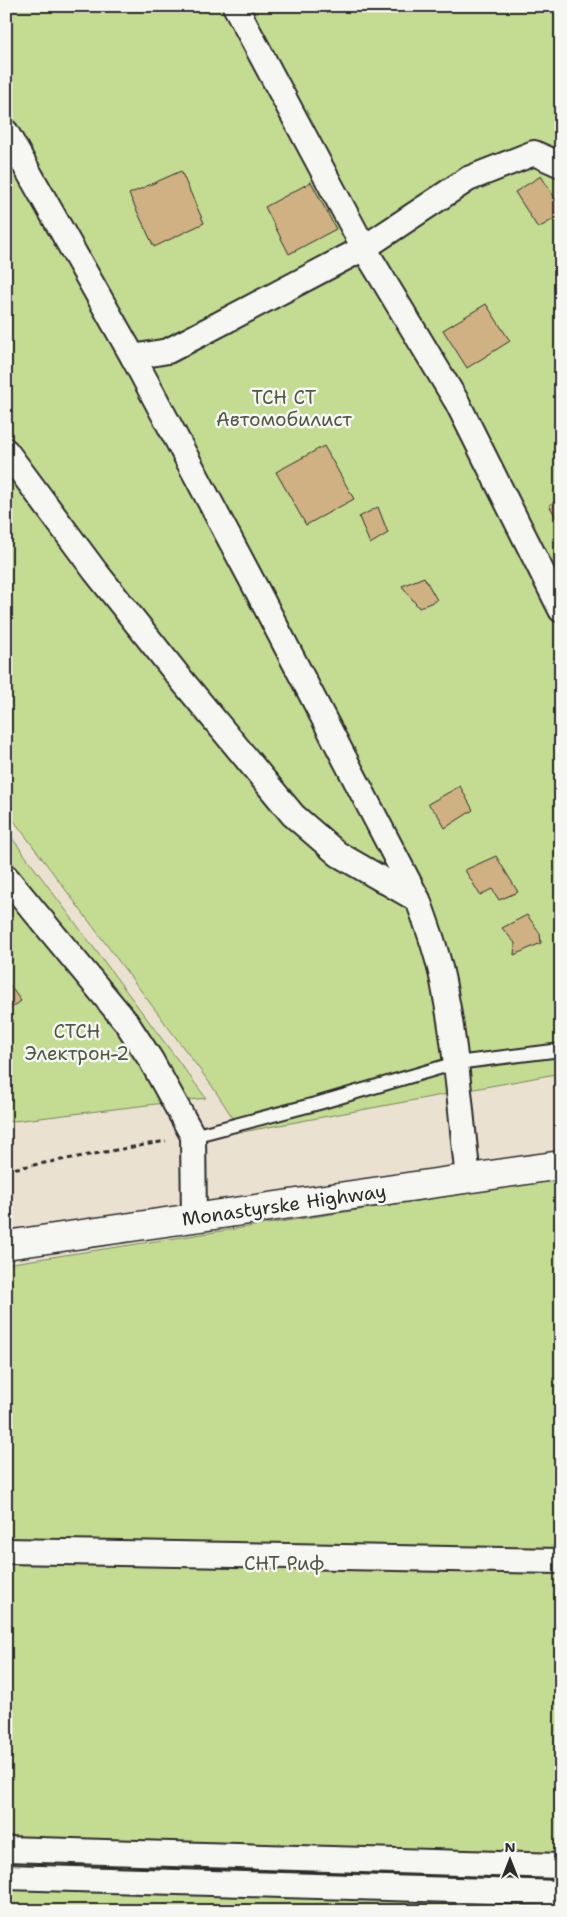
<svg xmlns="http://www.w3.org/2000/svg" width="567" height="1917" viewBox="0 0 567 1917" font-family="'Shantell Sans',sans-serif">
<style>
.green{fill:#c3dc92;stroke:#77845e}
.building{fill:#d0b184;stroke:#2b2b2b}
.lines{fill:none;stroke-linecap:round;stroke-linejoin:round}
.lane-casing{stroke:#2b2b2b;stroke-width:16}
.street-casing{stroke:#2b2b2b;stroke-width:28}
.secondary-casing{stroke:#2b2b2b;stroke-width:31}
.path{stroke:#2b2b2b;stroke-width:3;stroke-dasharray:5 4;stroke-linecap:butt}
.lane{stroke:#f6f6f2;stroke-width:12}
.street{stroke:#f6f6f2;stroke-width:24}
.secondary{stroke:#f6f6f2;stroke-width:28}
.labels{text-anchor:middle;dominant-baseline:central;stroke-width:5;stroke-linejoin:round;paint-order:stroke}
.park-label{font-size:19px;fill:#515745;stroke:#f6f6f2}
.street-label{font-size:19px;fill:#2b2b2b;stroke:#f6f6f2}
</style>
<rect width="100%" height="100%" fill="#ebe1d1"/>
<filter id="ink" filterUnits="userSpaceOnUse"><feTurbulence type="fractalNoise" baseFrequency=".02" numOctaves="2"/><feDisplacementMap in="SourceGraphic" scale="10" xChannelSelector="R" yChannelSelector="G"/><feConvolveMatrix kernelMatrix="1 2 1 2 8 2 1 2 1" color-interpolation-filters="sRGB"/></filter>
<g filter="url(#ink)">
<g class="green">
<polygon points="6,6 561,6 561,1073 242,1132 212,1086 6,810"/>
<polygon points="6,830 206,1098 6,1122"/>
<polygon points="561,1179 561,1878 6,1861 6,1264"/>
<polygon points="6,1882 561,1887 561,1911 6,1911"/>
</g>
<g class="building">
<polygon points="181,171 204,223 154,247 129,194"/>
<polygon points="541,176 561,208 561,215 538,228 515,192"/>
<polygon points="311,182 336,229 289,254 265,207"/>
<polygon points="561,278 561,289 555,281"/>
<polygon points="486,304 510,341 467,368 443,330"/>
<polygon points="324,446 354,499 306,525 276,472"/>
<polygon points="561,498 561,526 549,505"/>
<polygon points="378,507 388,533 370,544 359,517"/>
<polygon points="424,577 437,600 419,608 402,586"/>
<polygon points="460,786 473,810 445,828 438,815 428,804"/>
<polygon points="496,856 518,892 499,900 492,889 480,895 465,870"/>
<polygon points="527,915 540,933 541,943 514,955 515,943 502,928"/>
<polygon points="6,980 21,1001 6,1012"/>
</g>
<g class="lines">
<defs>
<polyline id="lane" points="193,1136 319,1103 456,1063 561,1050"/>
<g id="street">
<polyline points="235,6 364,248 457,402 561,610"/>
<polyline points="6,132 133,357"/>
<polyline points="6,451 95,571 180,678 293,815 338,854 418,900"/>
<polyline points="6,877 126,1022 151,1060 193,1136 194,1218"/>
<path d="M 468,1179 C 461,1116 457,1054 445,992 C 440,961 429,930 418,900 L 259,594 L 133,357 L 168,351 L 364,248 L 468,179 L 534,153 L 561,165"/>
<polyline points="6,1551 561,1561"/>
<polyline points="6,1849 561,1866"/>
<polyline points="6,1877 561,1893"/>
</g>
<polyline id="secondary" points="6,1245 561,1165"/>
</defs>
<use href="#lane" class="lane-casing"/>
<use href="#street" class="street-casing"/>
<use href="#secondary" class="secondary-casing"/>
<polyline class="path" points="6,1170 166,1141"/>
<use href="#lane" class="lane"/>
<use href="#street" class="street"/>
<use href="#secondary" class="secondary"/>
</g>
</g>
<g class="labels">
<g class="park-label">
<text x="284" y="397">ТСН СТ<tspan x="284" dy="22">Автомобилист</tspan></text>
<text x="77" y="1031">СТСН<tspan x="77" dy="22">Электрон-2</tspan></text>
<text x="284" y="1563">СНТ Риф</text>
</g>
<g class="street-label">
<text transform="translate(284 1205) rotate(-8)">Monastyrske Highway</text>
</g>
</g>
<rect width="567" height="1917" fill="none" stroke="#f6f6f2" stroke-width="25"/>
<rect x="12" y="12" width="542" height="1892" fill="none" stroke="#2b2b2b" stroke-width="2" filter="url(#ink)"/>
<g transform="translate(510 1860)" stroke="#f6f6f2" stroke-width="4" paint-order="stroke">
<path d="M0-4L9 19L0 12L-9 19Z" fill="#2b2b2b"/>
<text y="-8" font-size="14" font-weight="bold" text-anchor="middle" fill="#2b2b2b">N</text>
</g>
</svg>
